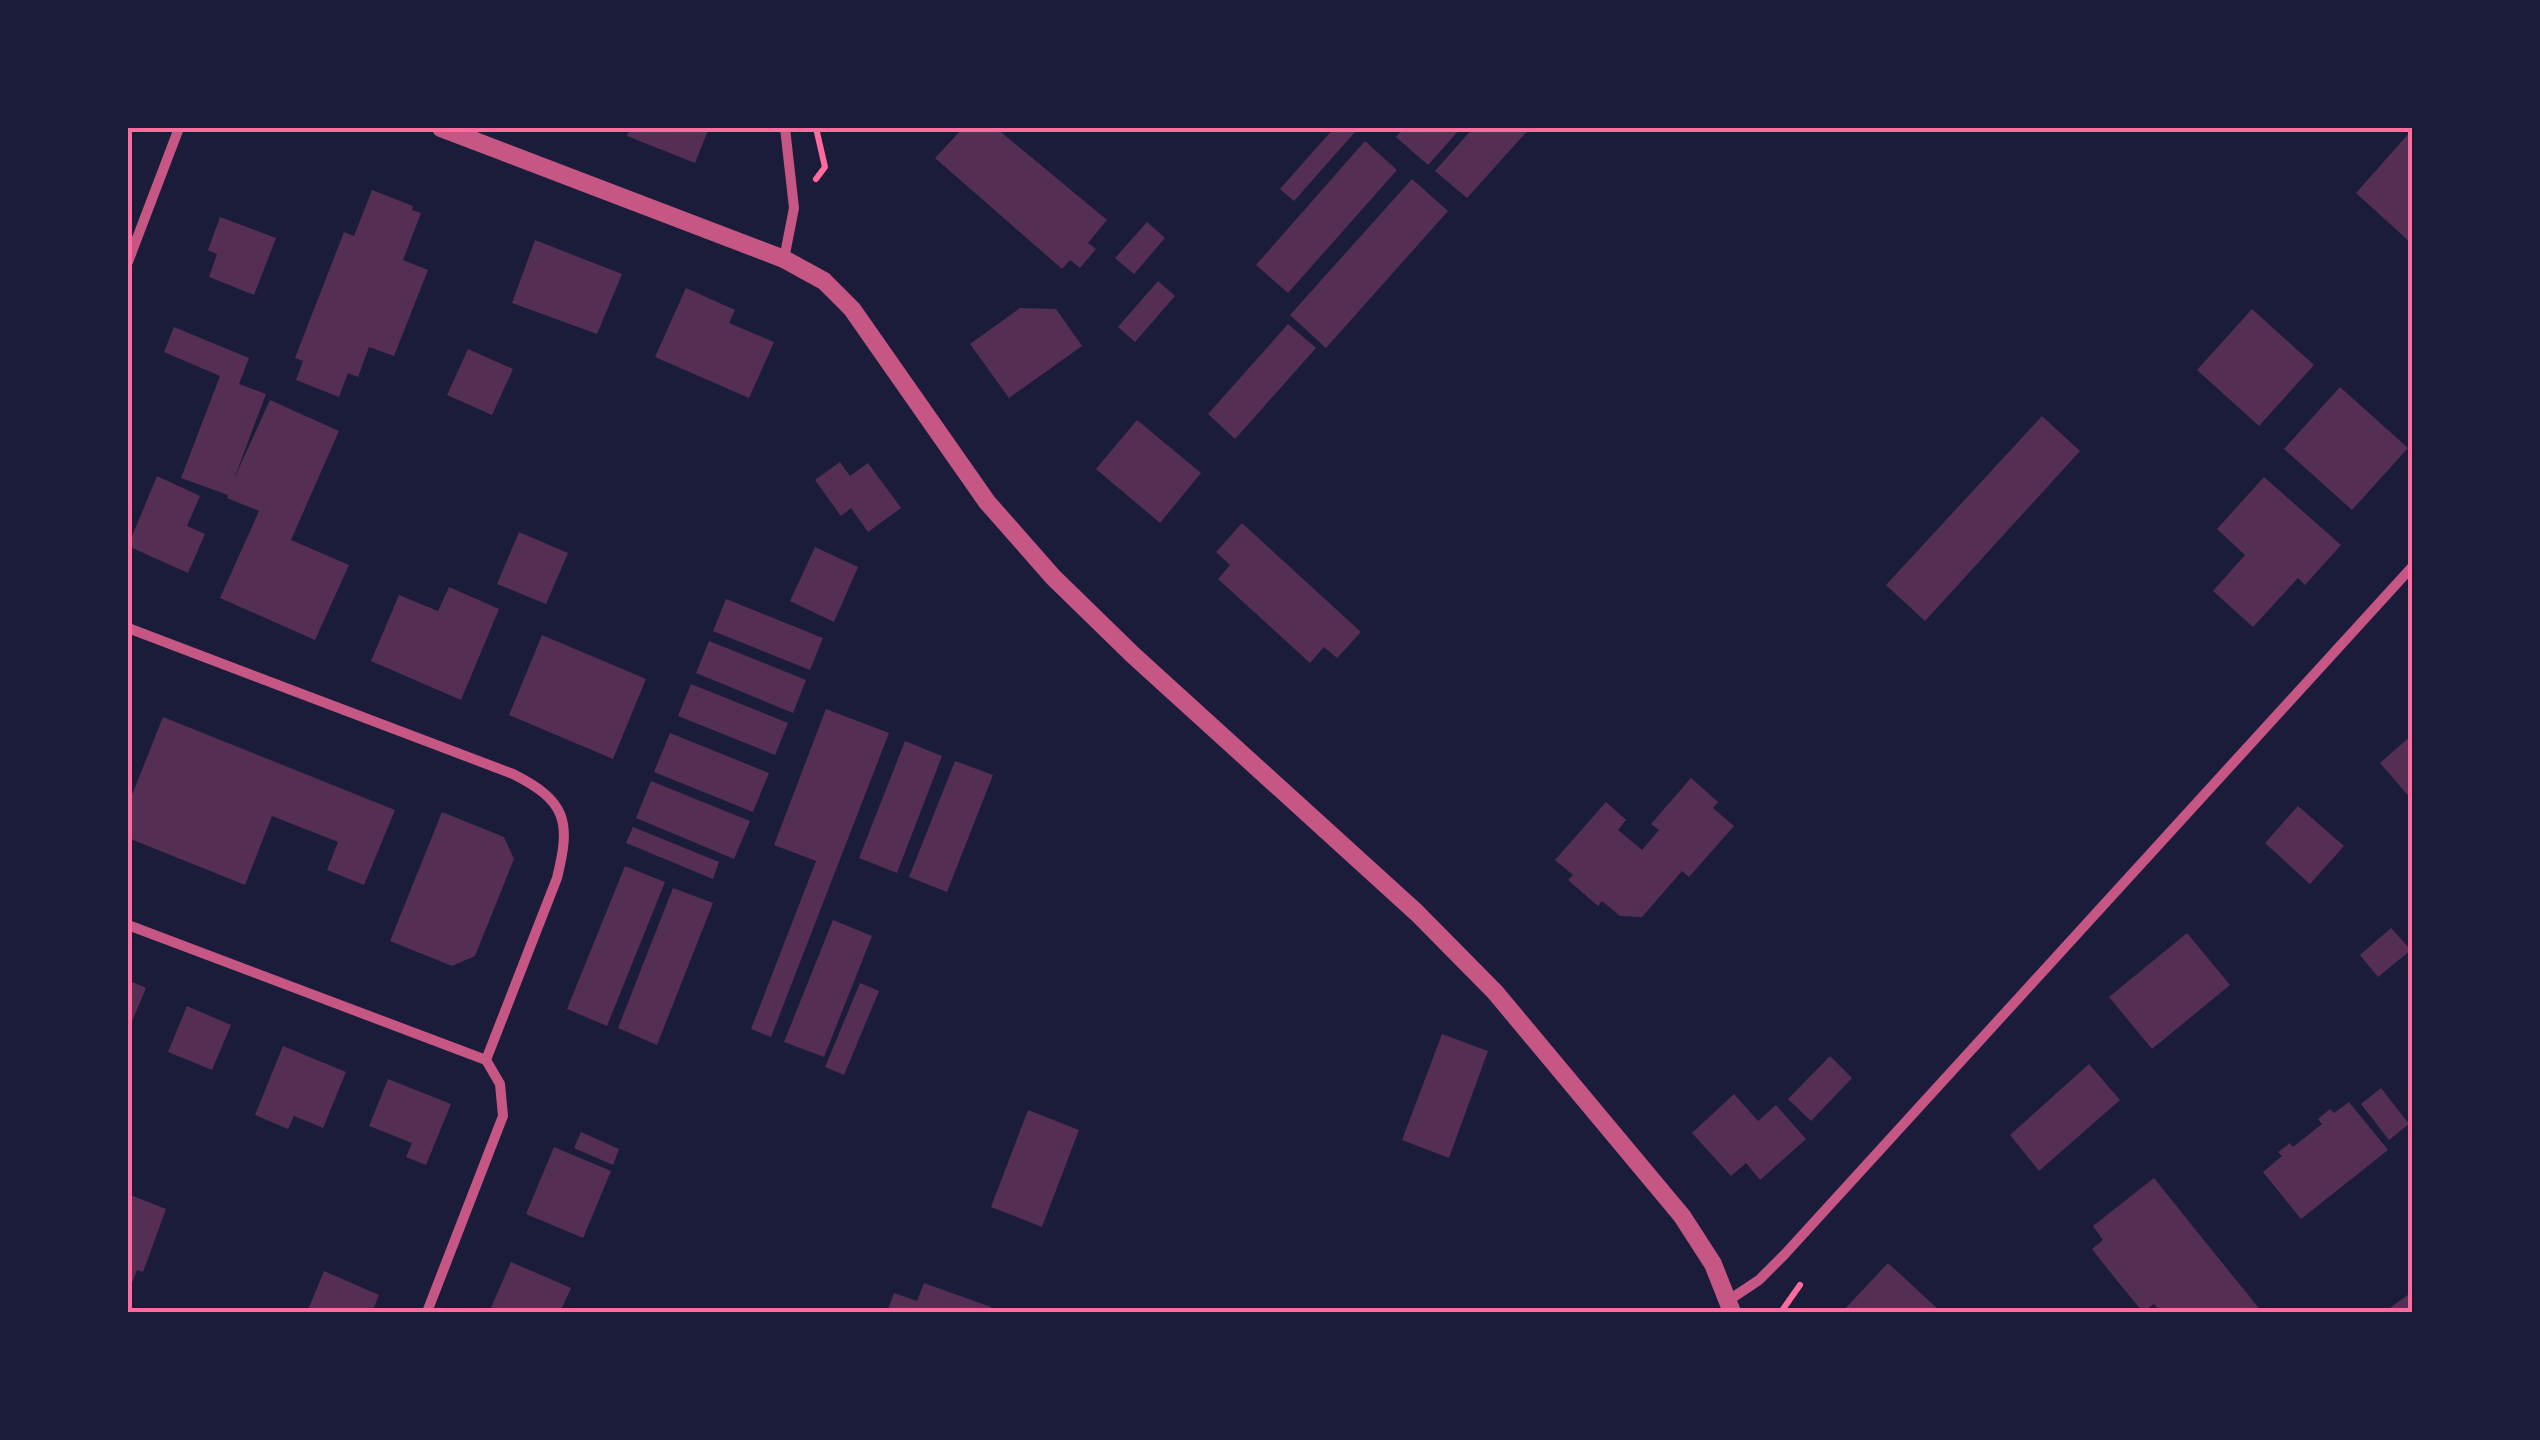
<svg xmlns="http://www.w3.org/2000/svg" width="2540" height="1440" viewBox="0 0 2540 1440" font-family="'Varela Round',sans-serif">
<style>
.building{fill:#542f53}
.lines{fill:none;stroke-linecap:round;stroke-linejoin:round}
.path{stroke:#ff6b9d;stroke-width:6}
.minor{stroke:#c65784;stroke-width:10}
.tertiary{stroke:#c65784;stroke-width:18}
.neatline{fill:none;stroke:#ff6b9d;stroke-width:4}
</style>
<rect width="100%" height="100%" fill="#1b1b3a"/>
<g class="building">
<polygon points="630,128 709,128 695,163 627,136"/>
<polygon points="963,128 996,128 1107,220 1088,243 1096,249 1080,268 1070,260 1062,269 935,158"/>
<polygon points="1334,128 1349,128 1355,132 1294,201 1280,189"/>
<polygon points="1404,128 1461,128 1428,165 1396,137"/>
<polygon points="1473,128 1530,128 1467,198 1435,171"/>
<polygon points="2410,132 2412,134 2412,244 2356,193"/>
<polygon points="1365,141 1397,170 1288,293 1256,265"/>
<polygon points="1412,179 1448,211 1326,348 1290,315"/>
<polygon points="372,190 413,206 412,210 421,213 403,260 428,270 394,356 369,347 358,377 348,373 339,397 296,380 303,361 295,358 344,232 354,236"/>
<polygon points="220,217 276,238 254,295 209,277 217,254 208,250"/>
<polygon points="1147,222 1165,238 1134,274 1115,258"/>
<polygon points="535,240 622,274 597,334 512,303"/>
<polygon points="1158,281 1175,296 1135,342 1118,327"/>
<polygon points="686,288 735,310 729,323 774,342 749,398 655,357"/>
<polygon points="1020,308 1056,309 1082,346 1009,398 970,344"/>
<polygon points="2252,309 2314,365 2259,426 2197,370"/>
<polygon points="1288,324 1316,348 1235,439 1208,414"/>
<polygon points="174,327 249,358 239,384 266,394 234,479 270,400 339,431 291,540 349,565 315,640 220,598 259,511 227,498 228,495 181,478 220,376 164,352"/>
<polygon points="468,349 513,369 492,415 447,395"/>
<polygon points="2340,387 2408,448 2352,510 2284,449"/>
<polygon points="2042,416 2080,451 1925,621 1886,585"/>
<polygon points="1137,420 1201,473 1160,523 1096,469"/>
<polygon points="840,462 850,476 868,463 901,508 868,532 851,508 841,516 815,480"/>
<polygon points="157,476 200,496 187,526 205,534 188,573 128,546"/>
<polygon points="2264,477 2341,545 2305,585 2298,578 2253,627 2213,591 2245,555 2217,529"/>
<polygon points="1242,523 1361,632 1337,658 1324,647 1310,663 1218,579 1230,565 1216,552"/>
<polygon points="519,532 568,553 546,604 497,584"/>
<polygon points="815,547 858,567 834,622 790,601"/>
<polygon points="449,587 499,609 461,700 371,661 399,595 438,611"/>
<polygon points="726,599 823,638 810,670 713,631"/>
<polygon points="542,635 646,679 613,759 509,715"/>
<polygon points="709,641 806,680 793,713 696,673"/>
<polygon points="691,684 788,723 775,755 678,716"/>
<polygon points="826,709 889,733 771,1037 751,1029 816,861 774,845"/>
<polygon points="163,717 395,810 364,885 327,870 338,842 272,816 245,885 128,838 128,805"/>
<polygon points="670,733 769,773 753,812 654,772"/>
<polygon points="2412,735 2412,800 2380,763"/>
<polygon points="905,741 942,756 897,873 859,858"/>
<polygon points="955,761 993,775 947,892 909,877"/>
<polygon points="1691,778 1718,802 1713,808 1734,826 1689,877 1682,871 1642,917 1620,916 1602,901 1598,906 1568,880 1573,875 1555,860 1606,802 1626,820 1618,830 1642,850 1659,830 1651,824"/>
<polygon points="651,781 750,821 734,859 636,818"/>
<polygon points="2298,806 2344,846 2310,884 2265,843"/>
<polygon points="442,812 504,837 514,859 475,956 452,966 390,941"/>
<polygon points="633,827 719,862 713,879 626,843"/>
<polygon points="625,866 665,882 607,1026 567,1009"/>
<polygon points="673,888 713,903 657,1045 618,1028"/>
<polygon points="833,920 872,936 824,1057 784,1042"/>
<polygon points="2391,928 2411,950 2378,977 2360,955"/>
<polygon points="2187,933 2230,985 2152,1049 2109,997"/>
<polygon points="128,980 146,988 128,1031"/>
<polygon points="860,983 879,991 844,1075 825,1067"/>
<polygon points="187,1006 231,1025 212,1070 168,1052"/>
<polygon points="1442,1034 1488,1051 1449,1158 1402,1140"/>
<polygon points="283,1046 346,1072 323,1128 294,1116 288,1129 255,1115"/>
<polygon points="1830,1056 1852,1078 1811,1121 1788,1099"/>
<polygon points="2089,1064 2120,1100 2039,1171 2010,1135"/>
<polygon points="388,1079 451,1104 426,1165 406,1157 412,1143 369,1126"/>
<polygon points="2381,1088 2409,1124 2389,1140 2361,1104"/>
<polygon points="1734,1094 1758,1121 1776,1105 1806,1139 1760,1180 1746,1163 1731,1176 1692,1133"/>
<polygon points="2349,1102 2388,1150 2301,1219 2263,1172 2282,1156 2278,1152 2290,1143 2293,1147 2322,1124 2318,1119 2330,1109 2334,1113"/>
<polygon points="1028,1110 1079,1130 1042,1227 991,1207"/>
<polygon points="581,1132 619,1149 613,1165 574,1148"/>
<polygon points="554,1147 611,1171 583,1238 526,1214"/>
<polygon points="2154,1178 2190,1223 2262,1312 2161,1312 2154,1304 2143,1312 2118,1282 2092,1249 2103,1240 2093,1226"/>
<polygon points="128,1194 166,1209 143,1272 137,1270 128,1294"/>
<polygon points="511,1262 571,1288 560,1312 489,1312"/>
<polygon points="1888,1263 1939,1310 1936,1312 1842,1312"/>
<polygon points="324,1271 379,1295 372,1312 307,1312"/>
<polygon points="924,1283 991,1307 990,1312 887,1312 894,1293 917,1301"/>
<polygon points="2412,1292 2412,1312 2384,1312"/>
</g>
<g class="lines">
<g class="path">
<polyline points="816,179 825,167 816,128"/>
<polyline points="1781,1312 1800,1285"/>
</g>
<g class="minor">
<polyline points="784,259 794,208 785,128"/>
<polyline points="128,262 179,128"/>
<path d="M 128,628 L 513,774 C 567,801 571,822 557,878 L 486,1060"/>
<polyline points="128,925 486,1060"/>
<polyline points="1729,1300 1759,1280 1785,1254 2412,567"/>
<polyline points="427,1312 503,1116 500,1084 486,1060"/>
</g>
<polyline class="tertiary" points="441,128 784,259 824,281 852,309 987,502 1053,577 1133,655 1417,913 1495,992 1682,1216 1713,1264 1732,1312"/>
</g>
<rect width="2540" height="1440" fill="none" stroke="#1b1b3a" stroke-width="260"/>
<rect x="130" y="130" width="2280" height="1180" class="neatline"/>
</svg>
